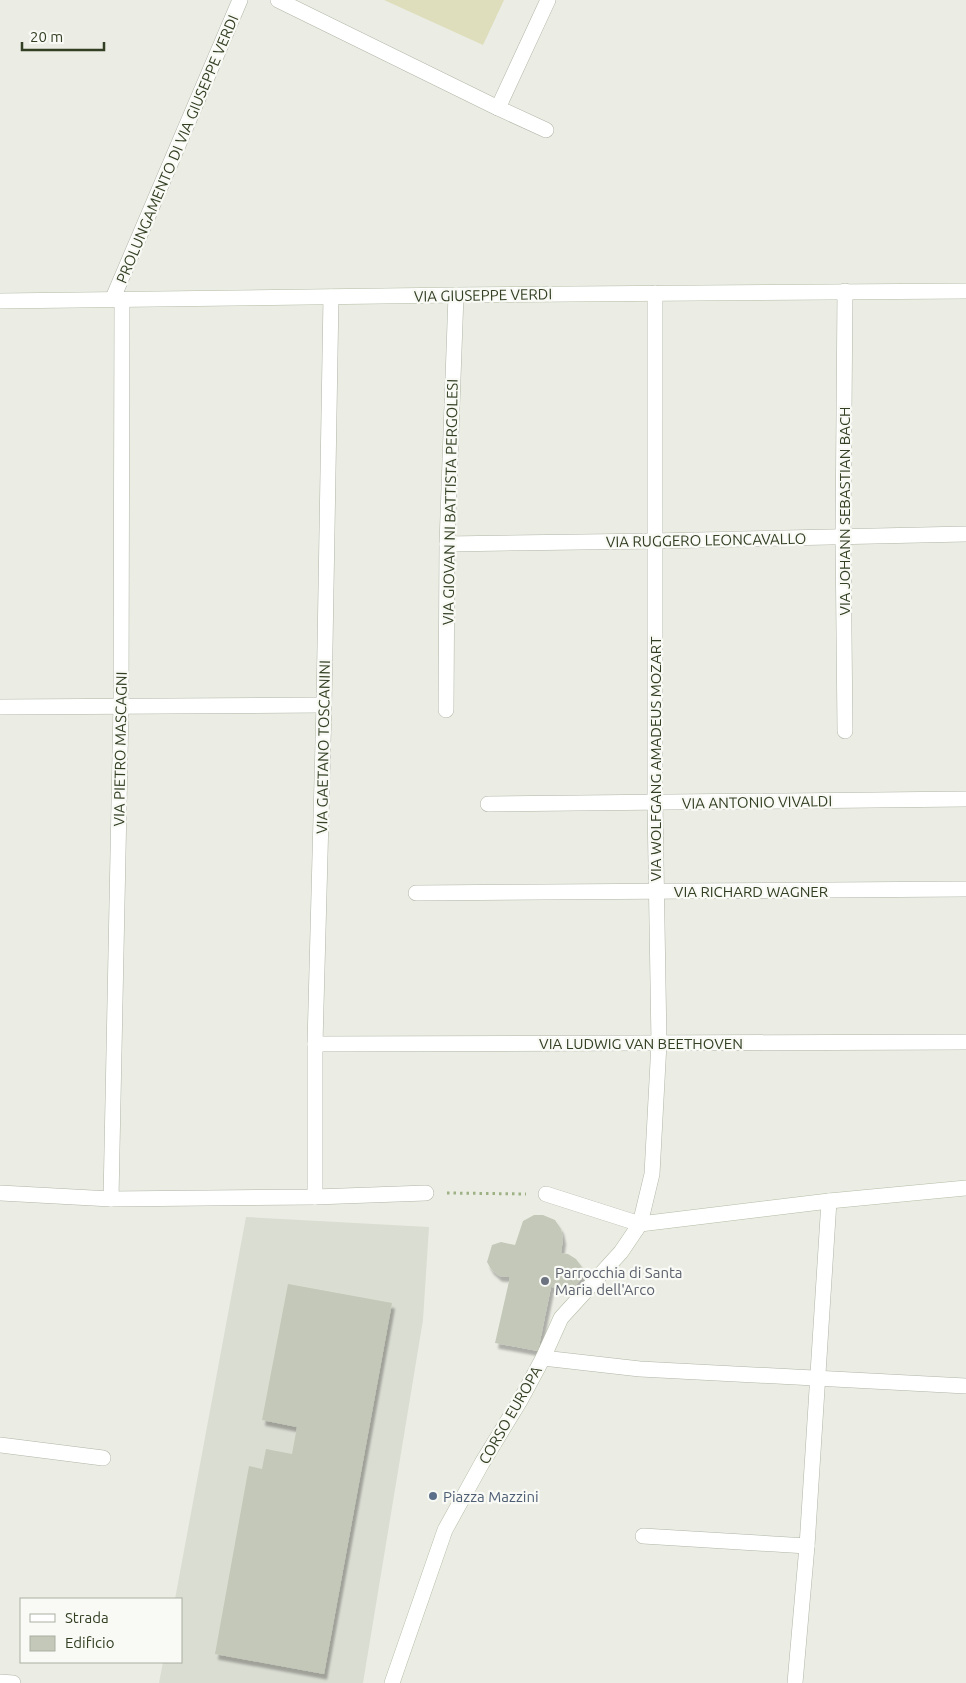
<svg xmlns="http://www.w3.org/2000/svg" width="966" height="1683" viewBox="0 0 966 1683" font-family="Ubuntu,sans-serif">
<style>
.built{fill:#daddd2}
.green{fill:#dedebd}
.building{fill:#c3c8b9;filter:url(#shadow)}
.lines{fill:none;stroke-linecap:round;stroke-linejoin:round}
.street-casing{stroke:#b0b5a6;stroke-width:16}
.secondary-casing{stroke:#b3bca5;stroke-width:16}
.path{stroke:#9eb185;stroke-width:3;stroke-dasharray:2.5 4;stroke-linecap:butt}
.street{stroke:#fff;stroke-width:15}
.secondary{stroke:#fff;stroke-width:15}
.worship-dot{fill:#6b7280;stroke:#f9faf5;stroke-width:2}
.service-dot{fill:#5c6f8a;stroke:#f9faf5;stroke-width:2}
.labels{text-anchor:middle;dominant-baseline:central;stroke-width:4.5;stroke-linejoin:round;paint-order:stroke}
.street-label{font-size:15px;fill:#323f23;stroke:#f9faf5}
.worship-label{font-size:15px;fill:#5b616d;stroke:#f9faf5;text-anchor:start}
.service-label{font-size:15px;fill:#4e5e75;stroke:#f9faf5;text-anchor:start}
</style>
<defs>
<filter id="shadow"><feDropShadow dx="3" dy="5.5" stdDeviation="1" flood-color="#0004"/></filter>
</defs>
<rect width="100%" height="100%" fill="#ebede4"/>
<polygon class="built" points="246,1217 429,1227 423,1320 363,1683 159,1683 163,1662 181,1662 181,1599 175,1599"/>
<polygon class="green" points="384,0 504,0 483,45"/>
<g class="building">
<polygon points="534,1215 543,1215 555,1220 561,1229 563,1239 561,1253 568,1254 576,1259 582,1267 582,1278 573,1288 551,1287 538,1351 495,1343 510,1277 499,1276 491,1269 487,1262 492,1245 501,1242 515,1245 523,1221"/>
<polygon points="288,1284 392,1303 324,1674 215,1654 249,1466 262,1469 266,1449 292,1454 297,1427 262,1420"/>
</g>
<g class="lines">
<defs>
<g id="street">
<polyline points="278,0 498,108 546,130"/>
<polyline points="498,108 548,0"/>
<polyline points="845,291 843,536 845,731"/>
<polyline points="113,298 240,0"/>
<polyline points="447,544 655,541 966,534"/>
<polyline points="0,707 324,705"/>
<polyline points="446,710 447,544 456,295"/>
<polyline points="488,804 966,799"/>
<polyline points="416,893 966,889"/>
<polyline points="315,1044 966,1042"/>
<polyline points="0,1193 111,1199 315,1197 426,1193"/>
<polyline points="546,1194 640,1224 652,1174 659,1043 655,803 655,293"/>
<polyline points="315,1197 315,1044 324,705 331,297"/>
<polyline points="111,1199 121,706 122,299"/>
<polyline points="543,1358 640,1369 966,1386"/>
<polyline points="0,1445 103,1458"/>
<polyline points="643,1536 807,1546"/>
<polyline points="0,1682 13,1683"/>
<polyline points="795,1683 807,1546 829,1201"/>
</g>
<g id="secondary">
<polyline points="0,301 456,295 966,291"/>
<polyline points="392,1683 445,1530 482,1463 521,1399 543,1358 561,1318 621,1252 640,1224 829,1201 966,1188"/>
</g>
</defs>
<use href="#street" class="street-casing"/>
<use href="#secondary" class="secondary-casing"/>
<polyline class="path" points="447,1193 526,1194"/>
<use href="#street" class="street"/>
<use href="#secondary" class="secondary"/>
</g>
<circle class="worship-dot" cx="545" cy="1281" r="5"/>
<circle class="service-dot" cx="433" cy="1496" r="5"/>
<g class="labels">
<g class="street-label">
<text transform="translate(177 149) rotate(-67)">PROLUNGAMENTO DI VIA GIUSEPPE VERDI</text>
<text transform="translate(483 295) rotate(-1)">VIA GIUSEPPE VERDI</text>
<text transform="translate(450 502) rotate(-89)">VIA GIOVAN NI BATTISTA PERGOLESI</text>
<text transform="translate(844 511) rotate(-90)">VIA JOHANN SEBASTIAN BACH</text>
<text transform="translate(706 540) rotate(-1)">VIA RUGGERO LEONCAVALLO</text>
<text transform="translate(323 747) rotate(-89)">VIA GAETANO TOSCANINI</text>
<text transform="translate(120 749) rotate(-89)">VIA PIETRO MASCAGNI</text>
<text transform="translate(655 759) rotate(-90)">VIA WOLFGANG AMADEUS MOZART</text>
<text transform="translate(757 802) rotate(-1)">VIA ANTONIO VIVALDI</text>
<text x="751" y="891">VIA RICHARD WAGNER</text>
<text x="641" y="1043">VIA LUDWIG VAN BEETHOVEN</text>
<text transform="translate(510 1415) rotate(-60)">CORSO EUROPA</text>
</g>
<g class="worship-label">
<text x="555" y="1272">Parrocchia di Santa<tspan x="555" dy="17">Maria dell'Arco</tspan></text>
</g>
<g class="service-label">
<text x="443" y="1496">Piazza Mazzini</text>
</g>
</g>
<rect x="20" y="1598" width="162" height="65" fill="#f9faf5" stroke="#a9afa1"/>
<rect x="30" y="1614" width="25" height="8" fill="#ffffff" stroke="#a9afa1"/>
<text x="65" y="1623" font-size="15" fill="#323f23">Strada</text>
<rect x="30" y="1636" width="25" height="15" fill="#c3c8b9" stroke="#a9afa1"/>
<text x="65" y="1648" font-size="15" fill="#323f23">Edificio</text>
<path d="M22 42v8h82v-8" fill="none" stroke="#323f23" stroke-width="2.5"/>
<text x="30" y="42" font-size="15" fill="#323f23" stroke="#f9faf5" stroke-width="4" paint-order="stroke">20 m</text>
</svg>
